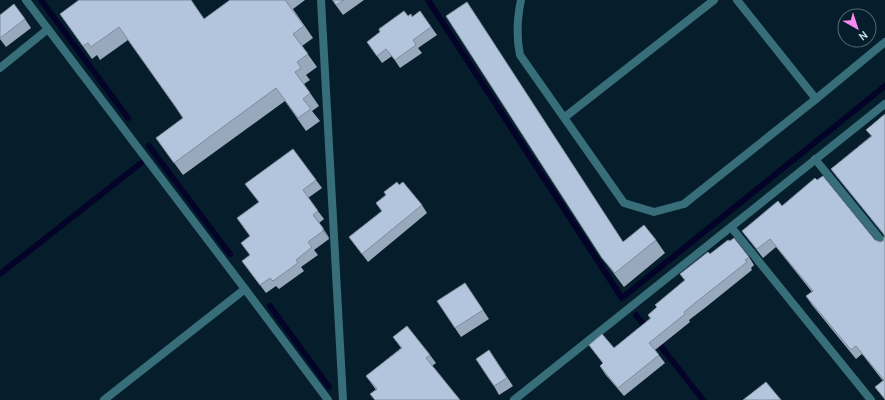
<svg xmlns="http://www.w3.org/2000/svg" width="885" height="400" viewBox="0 0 885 400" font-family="Cabin,sans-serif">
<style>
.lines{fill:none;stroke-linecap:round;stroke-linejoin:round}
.stream{stroke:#040428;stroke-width:6}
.lane{stroke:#386e7a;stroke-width:8}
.street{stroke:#386e7a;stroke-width:8}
.wall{fill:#99a9bd}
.shaded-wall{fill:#7d8a9a}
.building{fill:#b2c5dc;stroke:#7d8a9a}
</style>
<rect width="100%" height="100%" fill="#061e2b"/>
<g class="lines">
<g class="stream">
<polyline points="41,0 128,118"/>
<polyline points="428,0 622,298 885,86"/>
<polyline points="149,146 230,254"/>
<polyline points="0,274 141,163"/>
<polyline points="270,306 329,387"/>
<polyline points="636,315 648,330"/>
<polyline points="656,340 703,400"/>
</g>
<g class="lane">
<path d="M 521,0 C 517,19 516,36 520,55 L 624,203 L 654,212 L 684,204 L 816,99 L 885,42"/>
<polyline points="737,0 816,99"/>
<polyline points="565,117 714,0"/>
</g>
<g class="street">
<polyline points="26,0 245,289 328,400"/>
<polyline points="321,0 343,400"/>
<polyline points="0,68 48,29"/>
<polyline points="815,159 885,245"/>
<polyline points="731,227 871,400"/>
<polyline points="104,400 245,289"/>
<polyline points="514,400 885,104"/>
</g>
</g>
<g class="wall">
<polygon points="230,0 305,0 293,9 313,38 302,46 317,67 306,75 310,80 304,84 319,106 312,111 320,121 306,131 285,101 183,175 156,138 183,118 175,106 128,40 100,60 97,55 92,59 60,14 204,19"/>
<polygon points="332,0 364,0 343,15"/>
<polygon points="420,11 437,35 418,48 422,53 400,68 392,56 382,63 367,42 380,32 408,16 412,17"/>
<polygon points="0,15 25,19 31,28 6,47 0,39"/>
<polygon points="476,16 623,242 656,240 665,253 624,287 612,271 602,258"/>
<polygon points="885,114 885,400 875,387 883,381 862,354 856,359 812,305 806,296 812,292 776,247 763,258 742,231 782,206 880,242 883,241 884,235 837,177 831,169 871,136 866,130"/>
<polygon points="293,149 322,188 308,198 324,219 319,223 328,236 329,239 314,250 318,255 301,267 304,271 279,289 276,286 266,293 242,261 249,256 250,236 258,203"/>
<polygon points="399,185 422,205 427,213 368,262 349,237 382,212 376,203"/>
<polygon points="730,241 749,257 754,265 751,268 752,270 706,307 689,320 690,322 655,350 665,363 624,396 605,374 600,366 603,363 589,345 614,348 650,319 648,315 656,308 685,281 680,274"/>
<polygon points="465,283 489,319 461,337 455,328"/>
<polygon points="393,337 430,355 436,363 432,366 376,390 366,376 401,348"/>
<polygon points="495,359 513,386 499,395 494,386"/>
</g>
<g class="shaded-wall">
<polygon points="467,2 476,16 632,256 623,242"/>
<polygon points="323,228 328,236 329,239 323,231"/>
</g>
<g class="building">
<polygon points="79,0 191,0 204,19 230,0 285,0 304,26 293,34 308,54 297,62 301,68 295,72 310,93 303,99 311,109 298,118 276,88 174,163 156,138 183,118 175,106 119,27 91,47 88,43 83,46 60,14"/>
<polygon points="333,0 344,0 336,5"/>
<polygon points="467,2 623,242 644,225 656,240 615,273 602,258 446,16"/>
<polygon points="14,4 25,19 0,38 0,15"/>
<polygon points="404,11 408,16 411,14 412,17 420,11 431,27 413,40 416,45 395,60 386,49 377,56 367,42 380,32 379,29"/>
<polygon points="885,114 885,399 875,387 884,380 856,346 851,350 806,296 813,291 770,239 757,249 742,231 778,201 782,206 815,178 817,180 823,176 875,240 880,242 883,241 885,236 883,233 831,169 872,136 866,130"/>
<polygon points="293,149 316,180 303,190 318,211 313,215 323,228 323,231 308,242 312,247 296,260 298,263 273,281 270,278 260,285 242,261 250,255 241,243 250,236 237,218 259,202 245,184"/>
<polygon points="397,182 399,185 403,182 422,205 362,254 349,237 382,211 376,203 386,195 384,192"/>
<polygon points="734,238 749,257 745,260 747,262 700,299 684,312 685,314 649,343 659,355 618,388 600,366 603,363 589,345 602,334 614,348 651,318 648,315 657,307 655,305 685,280 680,274 708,252 710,254 728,240 730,241"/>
<polygon points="465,283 483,310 455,328 437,301"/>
<polygon points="407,326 430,355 426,358 460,400 375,400 370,394 377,389 366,376 402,348 393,337"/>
<polygon points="489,350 507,378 494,386 476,359"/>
<polygon points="766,382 781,400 743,400"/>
</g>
<g transform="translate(857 28) rotate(141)"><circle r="19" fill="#061e2b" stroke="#546873"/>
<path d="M0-3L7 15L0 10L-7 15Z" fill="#f589ef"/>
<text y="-6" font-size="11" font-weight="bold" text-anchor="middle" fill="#cad8e0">N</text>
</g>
</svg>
